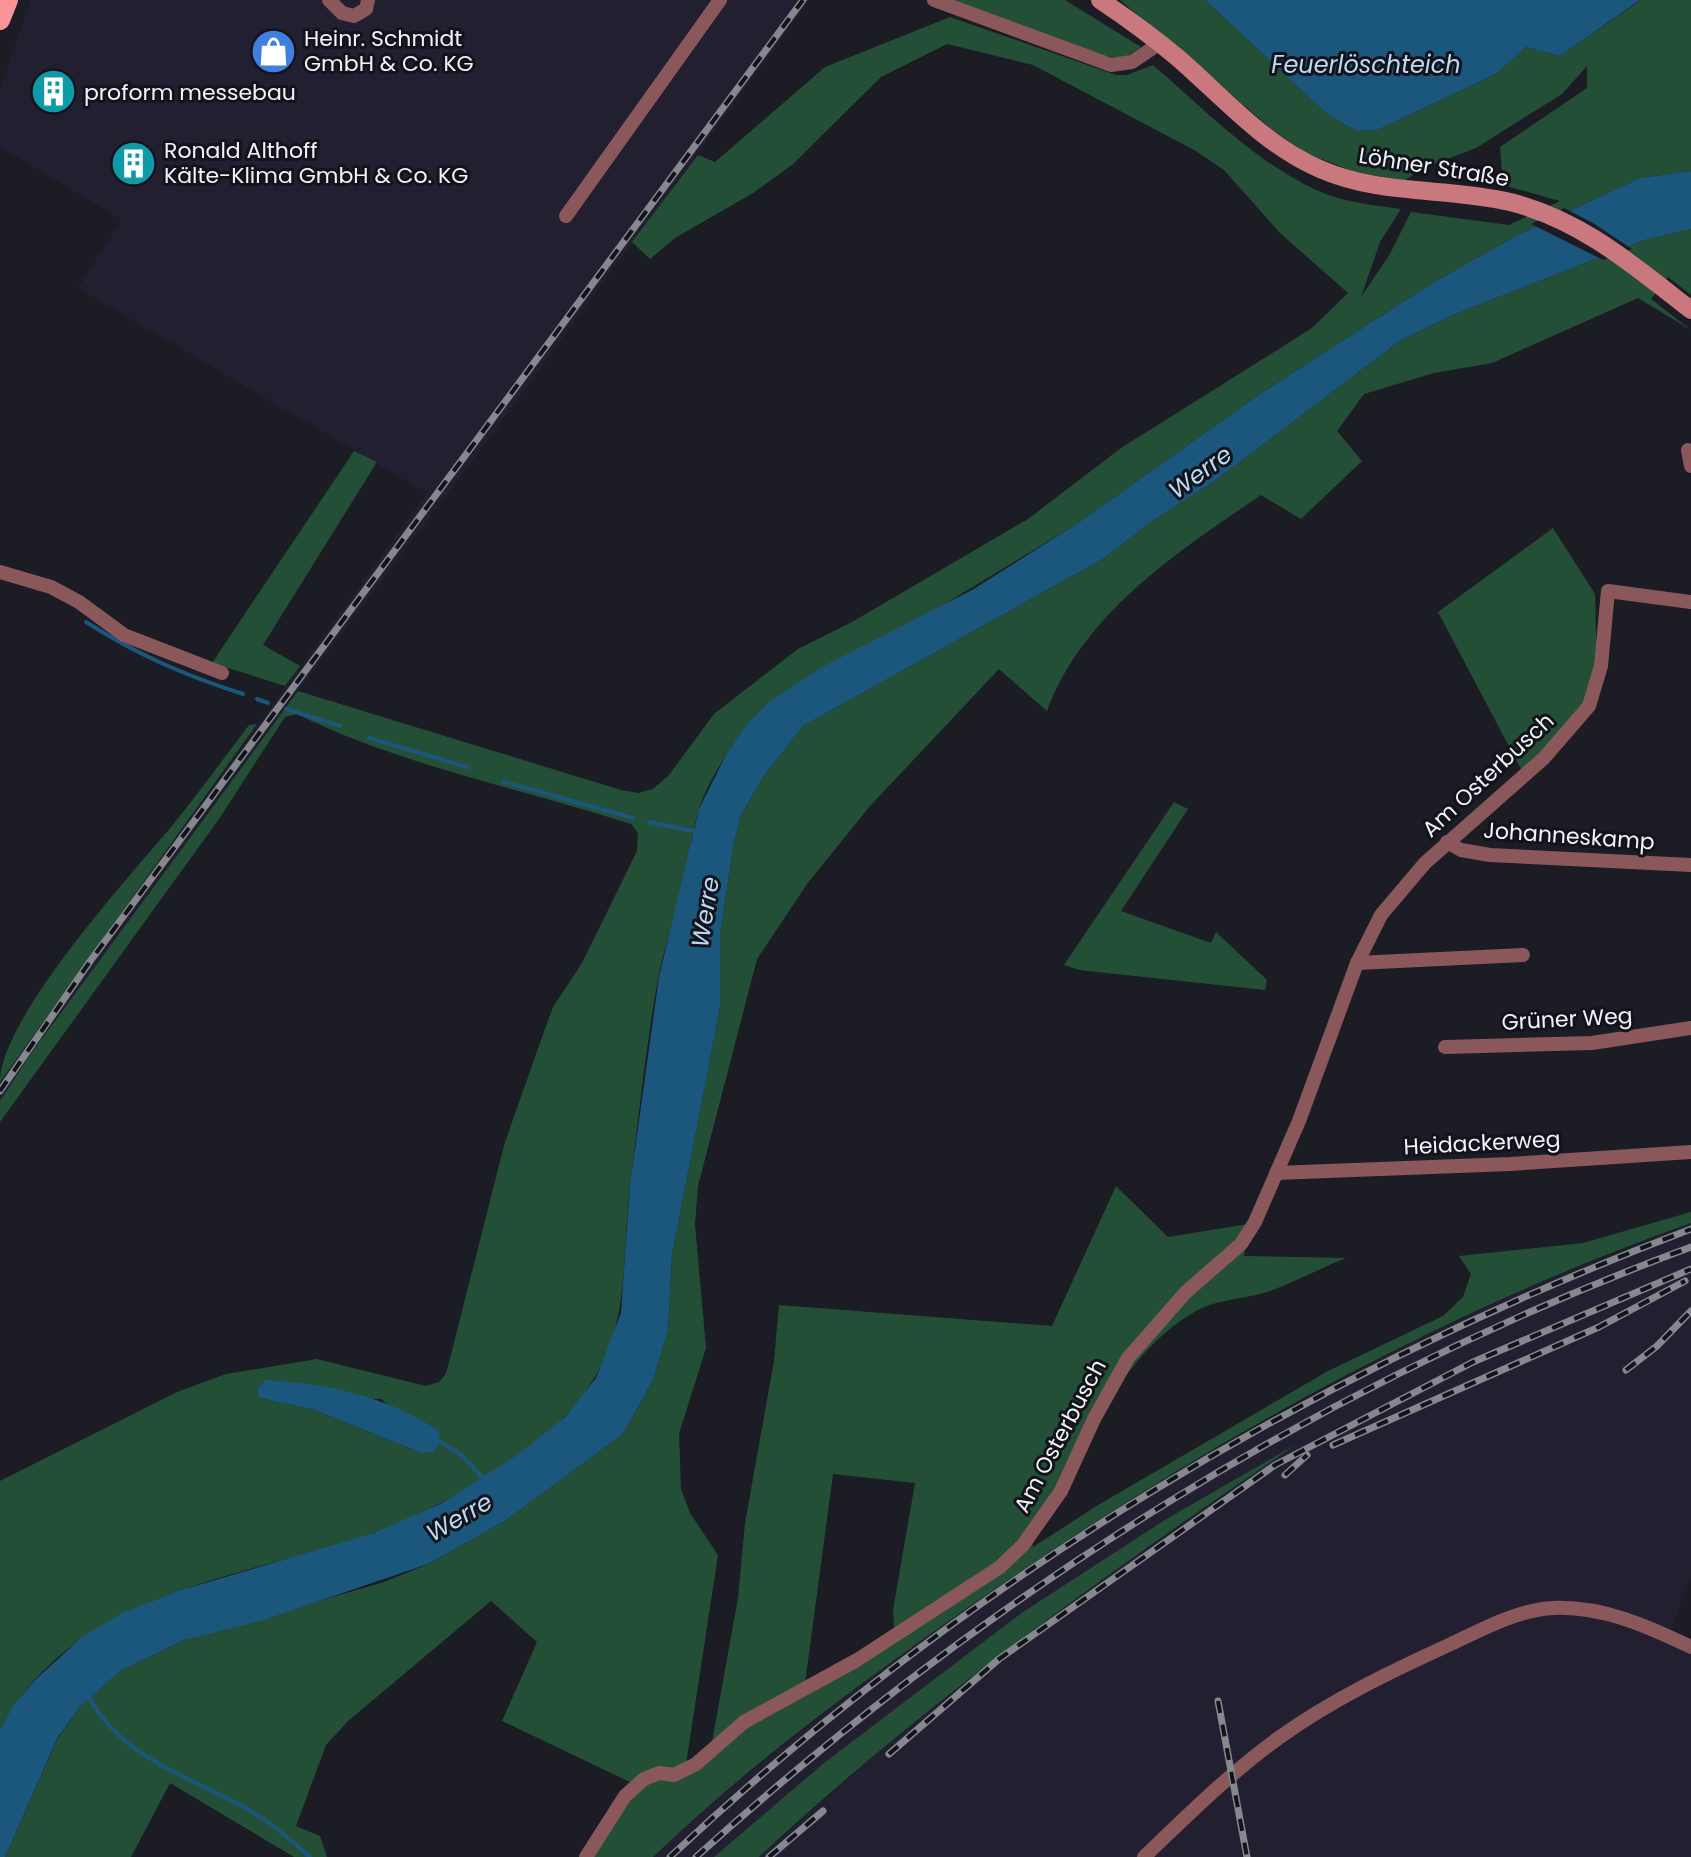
<svg xmlns="http://www.w3.org/2000/svg" width="1691" height="1857" viewBox="0 0 1691 1857" font-family="Poppins,sans-serif">
<style>
.built{fill:#222030}
.green{fill:#244f37;fill-rule:evenodd}
.water{fill:#1b577c}
.pier{fill:#1c1c25}
.lines{fill:none;stroke-linecap:round;stroke-linejoin:round}
.stream{stroke:#1b577c;stroke-width:4}
.minor{stroke:#8a585a;stroke-width:14}
.secondary{stroke:#c9797d;stroke-width:18}
.primary{stroke:#fa9398;stroke-width:20}
.rail-casing{stroke:#87878f;stroke-width:7}
.rail{stroke:#13131c;stroke-width:4;stroke-dasharray:12;stroke-linecap:butt}
.labels{text-anchor:middle;dominant-baseline:central;stroke-width:6;stroke-linejoin:round;paint-order:stroke}
.poi-label{font-size:22px;fill:#f2f2f9;stroke:#13131c;text-anchor:start}
.street-label{font-size:22px;fill:#f2f2f9;stroke:#13131c}
.water-label{font-size:24px;font-style:italic;fill:#bbdaf2;stroke:#13131c}
</style>
<rect width="100%" height="100%" fill="#1c1c25"/>
<g class="built">
<polygon points="31,0 810,0 477,455 211,807 0,1101 0,1082 22,1049 427,493 78,288 122,220 0,147 0,89"/>
<polygon points="1691,1223 1691,1578 1669,1633 1691,1643 1691,1857 759,1857 892,1740 890,1738 824,1763 714,1857 653,1857 697,1815 882,1667 1143,1489 1406,1344 1535,1285"/>
</g>
<g class="green">
<polygon points="953,0 1065,0 1141,47 1123,59 1100,55"/>
<path d="M 1120,0 L 1205,0 L 1326,113 L 1356,131 L 1377,130 L 1496,74 L 1526,47 L 1560,56 L 1641,0 L 1691,0 L 1691,171 L 1640,178 L 1516,236 L 1434,282 L 1260,394 L 1078,523 L 747,724 C 729,751 709,778 699,809 C 691,835 688,864 681,891 C 674,920 664,949 658,979 C 646,1045 639,1113 631,1179 C 619,1270 636,1341 566,1415 C 525,1459 428,1515 371,1534 C 238,1579 73,1592 0,1730 L 0,1481 L 177,1392 L 226,1374 L 317,1359 L 426,1386 L 439,1382 L 446,1374 L 505,1142 L 541,1040 L 553,1007 L 582,963 L 637,851 L 638,833 L 631,824 C 519,788 403,766 297,714 L 285,717 L 219,819 L 0,1122 L 0,1101 L 30,1055 L 298,691 L 621,790 L 638,793 L 653,789 L 669,775 L 714,714 L 798,649 L 852,622 L 1028,519 L 1121,448 L 1312,328 L 1348,293 L 1280,233 L 1224,170 L 1196,151 L 1033,65 L 947,44 L 881,77 L 792,165 L 753,193 L 675,238 L 650,259 L 632,242 L 698,155 L 715,162 L 825,67 L 950,17 L 1116,75 L 1127,75 L 1153,65 C 1204,109 1254,161 1316,190 C 1342,202 1372,205 1401,209 L 1380,242 L 1361,297 L 1390,254 L 1411,212 L 1509,225 L 1560,201 L 1503,185 L 1500,147 L 1587,88 L 1587,66 L 1562,94 L 1476,148 L 1421,169 L 1404,181 L 1352,171 L 1306,153 L 1273,130 ZM 260,1398 L 382,1399 L 422,1453 L 315,1410 Z"/>
<path d="M 1691,229 L 1691,295 L 1668,277 L 1651,299 L 1691,330 L 1638,298 L 1492,363 L 1434,373 L 1364,394 L 1337,431 L 1362,461 L 1301,519 L 1261,495 C 1179,551 1083,613 1047,711 L 999,669 L 870,806 L 807,884 L 757,959 L 698,1186 L 695,1225 L 706,1348 L 679,1434 L 681,1489 L 690,1513 L 718,1555 L 686,1764 L 712,1742 L 738,1598 L 745,1523 L 774,1361 L 779,1305 L 1052,1326 L 1116,1186 L 1168,1237 L 1248,1224 L 1244,1256 L 1346,1258 C 1319,1269 1293,1283 1267,1292 C 1240,1300 1215,1299 1191,1314 C 1115,1360 1073,1467 1032,1543 L 1033,1547 L 1098,1505 L 1328,1371 L 1443,1316 L 1463,1297 L 1471,1274 L 1459,1256 L 1583,1243 L 1691,1212 L 1691,1223 C 1432,1315 1190,1452 966,1609 C 857,1685 749,1765 653,1857 L 581,1857 L 634,1784 L 502,1721 L 537,1642 L 491,1601 L 348,1721 L 326,1745 L 296,1826 L 320,1836 L 327,1857 L 294,1857 L 170,1783 L 131,1857 L 5,1857 L 58,1738 L 80,1707 L 120,1671 L 184,1640 L 384,1582 L 428,1564 L 505,1521 L 623,1434 L 653,1380 L 668,1330 L 672,1255 L 720,1008 L 720,934 L 734,842 L 741,815 L 763,777 L 803,726 L 1101,560 L 1155,519 L 1213,482 L 1401,340 L 1451,316 L 1600,257 L 1645,240 ZM 833,1474 L 915,1483 L 893,1610 L 895,1640 L 804,1691 Z"/>
<polygon points="354,451 377,462 263,645 300,666 285,686 212,663"/>
<polygon points="1553,528 1595,594 1597,667 1582,710 1522,771 1438,612"/>
<path d="M 257,724 L 0,1082 C 0,1019 128,878 171,827 C 198,794 223,759 249,725 Z"/>
<polygon points="1174,802 1188,809 1121,911 1211,943 1216,932 1267,980 1265,990 1079,970 1064,965"/>
<path d="M 1297,1444 C 1110,1571 925,1702 759,1857 L 714,1857 L 824,1763 L 1023,1612 L 1168,1518 Z"/>
</g>
<g class="water">
<polygon points="1205,0 1640,0 1560,56 1526,47 1496,74 1377,130 1356,131 1326,113"/>
<polygon points="1691,171 1691,229 1645,240 1600,257 1451,316 1401,340 1213,482 1155,519 1101,560 803,726 763,777 741,815 734,842 720,934 720,1008 672,1255 668,1330 653,1380 623,1434 505,1521 428,1564 260,1621 184,1640 120,1671 80,1707 58,1737 5,1857 0,1857 0,1730 13,1706 35,1680 81,1638 122,1613 178,1591 374,1533 440,1504 513,1458 565,1417 596,1378 621,1313 630,1185 659,977 699,809 727,753 747,724 770,701 824,666 972,590 1078,523 1260,394 1434,282 1516,236 1640,178"/>
<path d="M 266,1380 C 329,1384 386,1396 439,1431 L 440,1442 L 433,1452 L 422,1453 L 315,1410 L 260,1398 L 257,1389 Z"/>
</g>
<polygon class="pier" points="1564,208 1593,223 1632,249 1603,260 1531,224"/>
<g class="lines">
<g class="stream">
<path d="M 86,622 C 138,655 184,675 243,694"/>
<polyline points="257,699 268,703"/>
<polyline points="286,709 340,726"/>
<polyline points="369,738 467,767"/>
<polyline points="504,782 633,818"/>
<polyline points="649,822 698,832"/>
<polyline points="440,1442 460,1454 483,1478"/>
<path d="M 90,1699 C 124,1760 195,1779 251,1811 C 273,1824 292,1841 310,1857"/>
</g>
<g class="minor">
<polyline points="329,0 342,13 354,16 366,9 368,0"/>
<polyline points="934,0 1111,65 1132,62 1160,43"/>
<polyline points="566,216 720,0"/>
<polyline points="1688,450 1691,466"/>
<polyline points="0,572 51,587 79,602 124,635 222,673"/>
<polyline points="1447,842 1461,850 1490,855 1691,865"/>
<polyline points="1357,963 1523,955"/>
<polyline points="1445,1047 1592,1043 1691,1028"/>
<polyline points="1276,1173 1510,1164 1691,1152"/>
<polyline points="586,1857 625,1796 644,1779 659,1773 674,1775 696,1764 744,1722 857,1660 1000,1567 1023,1545 1061,1491 1094,1419 1128,1358 1186,1292 1241,1244 1255,1222 1299,1121 1357,963 1381,915 1425,863 1544,758 1589,706 1601,666 1608,591 1691,602"/>
<path d="M 1144,1857 C 1188,1815 1231,1772 1280,1737 C 1333,1699 1392,1671 1451,1644 C 1483,1629 1517,1610 1553,1608 C 1603,1606 1647,1626 1691,1647"/>
</g>
<path class="secondary" d="M 1100,0 C 1127,18 1153,37 1178,58 C 1223,97 1264,145 1320,169 C 1381,196 1448,187 1510,202 C 1582,220 1634,266 1691,310"/>
<polyline class="primary" points="0,20 8,0"/>
<defs>
<g id="rail">
<polyline points="0,1091 91,960 803,0"/>
<polyline points="1626,1370 1657,1346 1691,1311"/>
<polyline points="1333,1445 1599,1327 1685,1281"/>
<polyline points="1285,1475 1307,1455"/>
<polyline points="1218,1701 1247,1857"/>
<polyline points="889,1754 999,1659 1275,1465 1473,1362 1691,1269"/>
<path d="M 670,1857 C 964,1581 1315,1371 1691,1229"/>
<path d="M 696,1857 C 988,1594 1322,1383 1691,1247"/>
<polyline points="769,1857 823,1811"/>
</g>
</defs>
<use href="#rail" class="rail-casing"/>
<use href="#rail" class="rail"/>
</g>
<defs>
<symbol id="shop-disc" viewBox="-11 -11 22 22"><circle r="9.5" fill="#3f7fe0" stroke="#13131c"/><path d="M-5-2.5h2.3a2.7 3.5 0 0 1 5.4 0H5L5.5 6h-11ZM-1.5-2.5h3a1.5 2.3 0 0 0-3 0Z" fill="#fff"/></symbol>
<symbol id="building-disc" viewBox="-11 -11 22 22"><circle r="9.5" fill="#0f9aa8" stroke="#13131c"/><path d="M-4-6H4V6H1V3H-1V6H-4ZM-2.5-4.3h1.7v1.8h-1.7ZM.8-4.3h1.7v1.8H.8ZM-2.5-1h1.7V.8h-1.7ZM.8-1h1.7V.8H.8Z" fill="#fff"/></symbol>
</defs>
<g fill-rule="evenodd">
<use href="#shop-disc" x="248" y="26" width="51" height="51"/>
<use href="#building-disc" x="28" y="66" width="51" height="51"/>
<use href="#building-disc" x="108" y="138" width="51" height="51"/>
</g>
<g class="labels">
<g class="poi-label">
<text x="304" y="38">Heinr. Schmidt<tspan x="304" dy="25">GmbH &amp; Co. KG</tspan></text>
<text x="84" y="92">proform messebau</text>
<text x="164" y="150">Ronald Althoff<tspan x="164" dy="25">Kälte-Klima GmbH &amp; Co. KG</tspan></text>
</g>
<g class="street-label">
<text transform="translate(1434 167) rotate(9)">Löhner Straße</text>
<text transform="translate(1488 775) rotate(-43)">Am Osterbusch</text>
<text transform="translate(1569 836) rotate(4)">Johanneskamp</text>
<text transform="translate(1567 1019) rotate(-3)">Grüner Weg</text>
<text transform="translate(1482 1143) rotate(-3)">Heidackerweg</text>
<text transform="translate(1060 1436) rotate(-62)">Am Osterbusch</text>
</g>
<g class="water-label">
<text x="1366" y="64">Feuerlöschteich</text>
<text transform="translate(1200 472) rotate(-36)">Werre</text>
<text transform="translate(705 912) rotate(-81)">Werre</text>
<text transform="translate(459 1517) rotate(-30)">Werre</text>
</g>
</g>
</svg>
